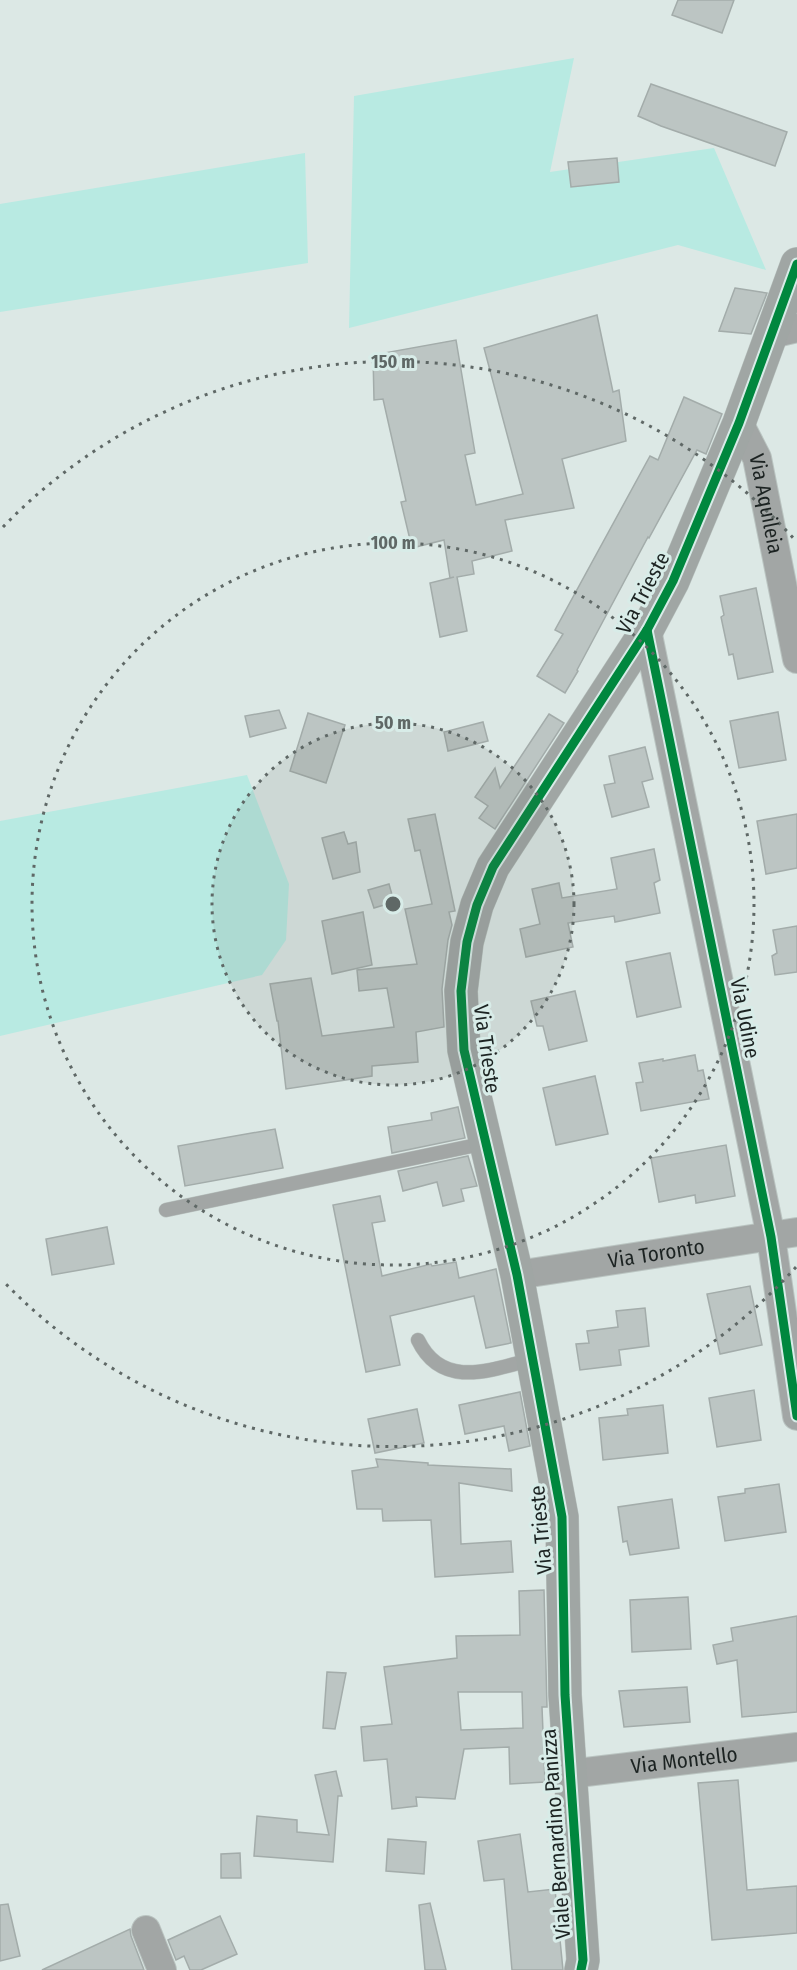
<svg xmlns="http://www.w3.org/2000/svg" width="797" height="1970" viewBox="0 0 797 1970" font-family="'Fira Sans Condensed',sans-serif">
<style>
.green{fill:#b8eae2}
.building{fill:#bcc5c3;stroke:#a3acaa;stroke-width:1.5;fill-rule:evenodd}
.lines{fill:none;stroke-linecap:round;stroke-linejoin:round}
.lane-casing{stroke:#bac4c1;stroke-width:15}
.street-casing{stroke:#bac4c1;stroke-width:30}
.secondary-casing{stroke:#bac4c1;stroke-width:34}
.lane{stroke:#a2a6a5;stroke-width:14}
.street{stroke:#a2a6a5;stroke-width:28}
.secondary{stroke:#a0a6a4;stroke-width:33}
.cycleway-casing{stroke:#d8ece8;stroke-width:13}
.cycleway{stroke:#00873e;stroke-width:9}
.ring{fill:none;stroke:#5f6866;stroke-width:3;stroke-dasharray:3 6}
.labels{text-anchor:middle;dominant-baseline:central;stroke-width:6;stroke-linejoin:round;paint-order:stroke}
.street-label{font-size:21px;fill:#1c2322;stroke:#d8ece8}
.centre{fill:#5f6866;stroke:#d8ece8;stroke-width:3}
.ring-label{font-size:18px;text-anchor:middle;font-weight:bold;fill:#5f6866;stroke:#d8ece8;stroke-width:6;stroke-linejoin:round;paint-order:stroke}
</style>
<rect width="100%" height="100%" fill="#dce8e5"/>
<g class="green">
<polygon points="574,58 550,172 714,148 766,270 678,245 349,328 354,96"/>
<polygon points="305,153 308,263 0,312 0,204"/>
<polygon points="247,775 289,884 286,940 262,975 0,1036 0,821"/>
</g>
<g class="building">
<polygon points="678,0 734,0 722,33 672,15"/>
<polygon points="651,84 787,132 775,166 661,126 638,116"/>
<polygon points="617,158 619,182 571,187 568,162"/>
<polygon points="735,288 767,293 751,334 719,331"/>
<polygon points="597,315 613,392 619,390 626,441 562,459 574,508 505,520 512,551 472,561 474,574 457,577 467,631 440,637 430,583 454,577 450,578 444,540 412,548 401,502 406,501 383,399 374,400 373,355 456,340 475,453 465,455 476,505 523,494 484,348"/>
<polygon points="684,397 722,414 706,454 697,450 649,538 648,537 577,670 578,671 565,693 537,676 563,634 555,630 650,456 658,460"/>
<polygon points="756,588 773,672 738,679 733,654 729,655 721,617 724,615 720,596"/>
<polygon points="279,710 286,728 250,737 245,716"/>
<polygon points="778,712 786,760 739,768 730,721"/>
<polygon points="308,713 345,725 326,783 290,771"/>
<polygon points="549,714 564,723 495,829 479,818 488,806 475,797 495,768 500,788"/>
<polygon points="483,722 488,741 448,751 444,732"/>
<polygon points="645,747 653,779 642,782 649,807 612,817 604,785 615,783 609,756"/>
<polygon points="435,814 455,911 449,912 452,925 448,940 442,989 444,1027 416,1032 418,1062 372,1066 372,1076 286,1089 278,1021 277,1021 270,984 311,978 322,1036 394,1027 387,988 359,991 357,970 417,964 405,909 432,904 420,850 415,851 408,819"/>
<polygon points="797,814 797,868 766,874 757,821"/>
<polygon points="344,832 348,844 356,842 360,872 333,879 322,838"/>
<polygon points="654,849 660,880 654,883 660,913 615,922 614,916 568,923 573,947 526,957 520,929 540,924 532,889 559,883 562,898 617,889 611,858"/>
<polygon points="389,884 394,902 374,908 368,890"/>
<polygon points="363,912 372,965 332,974 322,921"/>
<polygon points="797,926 797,972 775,975 772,956 777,953 773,930"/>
<polygon points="670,953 681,1007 637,1017 626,962"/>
<polygon points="575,991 587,1041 549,1050 543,1026 537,1026 531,1001"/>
<polygon points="695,1055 698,1071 703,1070 709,1099 641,1111 636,1083 643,1082 639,1063 663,1059 663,1061"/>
<polygon points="595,1076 608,1134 556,1145 543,1088"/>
<polygon points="458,1107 465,1138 392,1153 388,1127 432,1120 431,1113"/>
<polygon points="275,1129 283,1168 185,1186 178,1146"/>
<polygon points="726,1145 735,1196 696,1203 695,1195 659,1202 651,1158"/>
<polygon points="468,1156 477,1186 461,1189 464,1201 443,1206 437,1182 403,1191 398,1171"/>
<polygon points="380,1196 385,1221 372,1223 382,1276 431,1264 432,1266 456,1262 459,1278 496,1269 511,1343 486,1348 474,1296 390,1316 400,1365 366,1372 333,1205"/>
<polygon points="107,1227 114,1264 52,1275 46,1239"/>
<polygon points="750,1286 762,1345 720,1354 707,1294"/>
<polygon points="645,1308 649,1346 619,1350 621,1365 580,1370 576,1344 589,1343 587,1331 618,1327 616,1311"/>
<polygon points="754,1390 761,1440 717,1447 709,1398"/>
<polygon points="520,1392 530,1446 509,1451 504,1426 465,1434 459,1405"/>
<polygon points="663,1405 668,1453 603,1460 599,1418 628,1415 627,1409"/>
<polygon points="417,1409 424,1443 375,1453 368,1419"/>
<polygon points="376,1459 428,1463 428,1465 511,1469 512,1491 459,1483 461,1544 511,1541 513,1572 435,1577 431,1520 383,1521 382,1509 357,1509 352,1471 378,1467"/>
<polygon points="779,1484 786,1532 725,1541 718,1497 745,1493 745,1489"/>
<polygon points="672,1499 679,1548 630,1555 627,1541 623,1542 618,1507"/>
<path d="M 544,1590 L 547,1707 L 542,1707 L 545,1782 L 510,1784 L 509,1747 L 464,1749 L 455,1799 L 416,1797 L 417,1806 L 392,1809 L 387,1759 L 364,1761 L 361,1727 L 392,1724 L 384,1667 L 457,1658 L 456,1636 L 520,1635 L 519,1591 ZM 458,1692 L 522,1692 L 523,1728 L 461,1730 Z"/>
<polygon points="688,1597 691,1649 632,1652 630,1600"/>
<polygon points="797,1616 797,1712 742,1717 737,1660 717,1664 713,1645 733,1641 731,1628"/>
<polygon points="327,1672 346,1673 335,1729 323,1728"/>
<polygon points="687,1687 690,1722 624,1727 619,1691"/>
<polygon points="336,1771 342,1796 338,1796 333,1862 254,1856 257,1816 297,1820 297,1832 329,1835 315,1775"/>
<polygon points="738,1780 747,1890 797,1886 797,1933 712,1940 698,1783"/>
<polygon points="520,1834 528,1892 555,1889 563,1970 512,1970 504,1879 484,1881 478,1841"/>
<polygon points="388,1839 426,1842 424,1874 386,1871"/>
<polygon points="240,1853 241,1878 221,1878 221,1854"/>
<polygon points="430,1903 446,1970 425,1970 419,1905"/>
<polygon points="8,1904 20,1956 0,1961 0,1905"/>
<polygon points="220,1916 237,1954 201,1970 190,1970 184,1956 176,1960 168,1940"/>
<polygon points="130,1929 131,1936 144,1970 42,1970"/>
</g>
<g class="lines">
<defs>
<g id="lane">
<polyline points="166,1210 486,1143"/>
<path d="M 418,1340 C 442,1390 491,1370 533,1359"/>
</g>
<g id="street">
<polyline points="772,334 797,328"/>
<path id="s1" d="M 739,423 L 757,458 L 797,659"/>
<polyline points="647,630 771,1237 797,1416"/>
<path id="s2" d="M 517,1275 L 797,1232"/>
<path id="s3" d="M 569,1774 L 797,1747"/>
<polyline points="146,1930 162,1970"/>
</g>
<polyline id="secondary" points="581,1970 583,1960 565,1695 562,1517 517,1275 464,1050 461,991 467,942 477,905 493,867 647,630 673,581 739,423 797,264"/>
</defs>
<use href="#lane" class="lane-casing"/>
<use href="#street" class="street-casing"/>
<use href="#secondary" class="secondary-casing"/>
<use href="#lane" class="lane"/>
<use href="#street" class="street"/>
<use href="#secondary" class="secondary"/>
<defs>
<g id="cycleway">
<polyline points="647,630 771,1237 797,1416"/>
<polyline points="581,1970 583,1960 565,1695 562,1517 517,1275 464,1050 461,991 467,942 477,905 493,867 647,630 673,581 739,423 797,264"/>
</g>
</defs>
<use href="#cycleway" class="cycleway-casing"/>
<use href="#cycleway" class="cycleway"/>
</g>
<circle cx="393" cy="904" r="181" fill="#5f6866" fill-opacity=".12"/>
<g class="ring">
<circle cx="393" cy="904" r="181"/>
<circle cx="393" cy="904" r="361"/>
<path d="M796 1267A542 542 0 0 1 3 1281M3 527A542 542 0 0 1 796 541"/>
</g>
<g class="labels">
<g class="street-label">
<text stroke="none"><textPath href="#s1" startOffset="86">Via Aquileia</textPath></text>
<text transform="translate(643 593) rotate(-62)">Via Trieste</text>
<text transform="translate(745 1018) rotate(79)">Via Udine</text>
<text transform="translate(487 1049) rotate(82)">Via Trieste</text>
<text stroke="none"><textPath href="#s2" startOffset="141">Via Toronto</textPath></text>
<text transform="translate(541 1530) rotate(-95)">Via Trieste</text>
<text stroke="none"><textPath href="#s3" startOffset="116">Via Montello</textPath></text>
<text transform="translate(556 1834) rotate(-94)">Viale Bernardino Panizza</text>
</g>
</g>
<circle cx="393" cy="904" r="9" class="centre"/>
<g class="ring-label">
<text x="393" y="368">150 m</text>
<text x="393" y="549">100 m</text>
<text x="393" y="729">50 m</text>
</g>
</svg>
